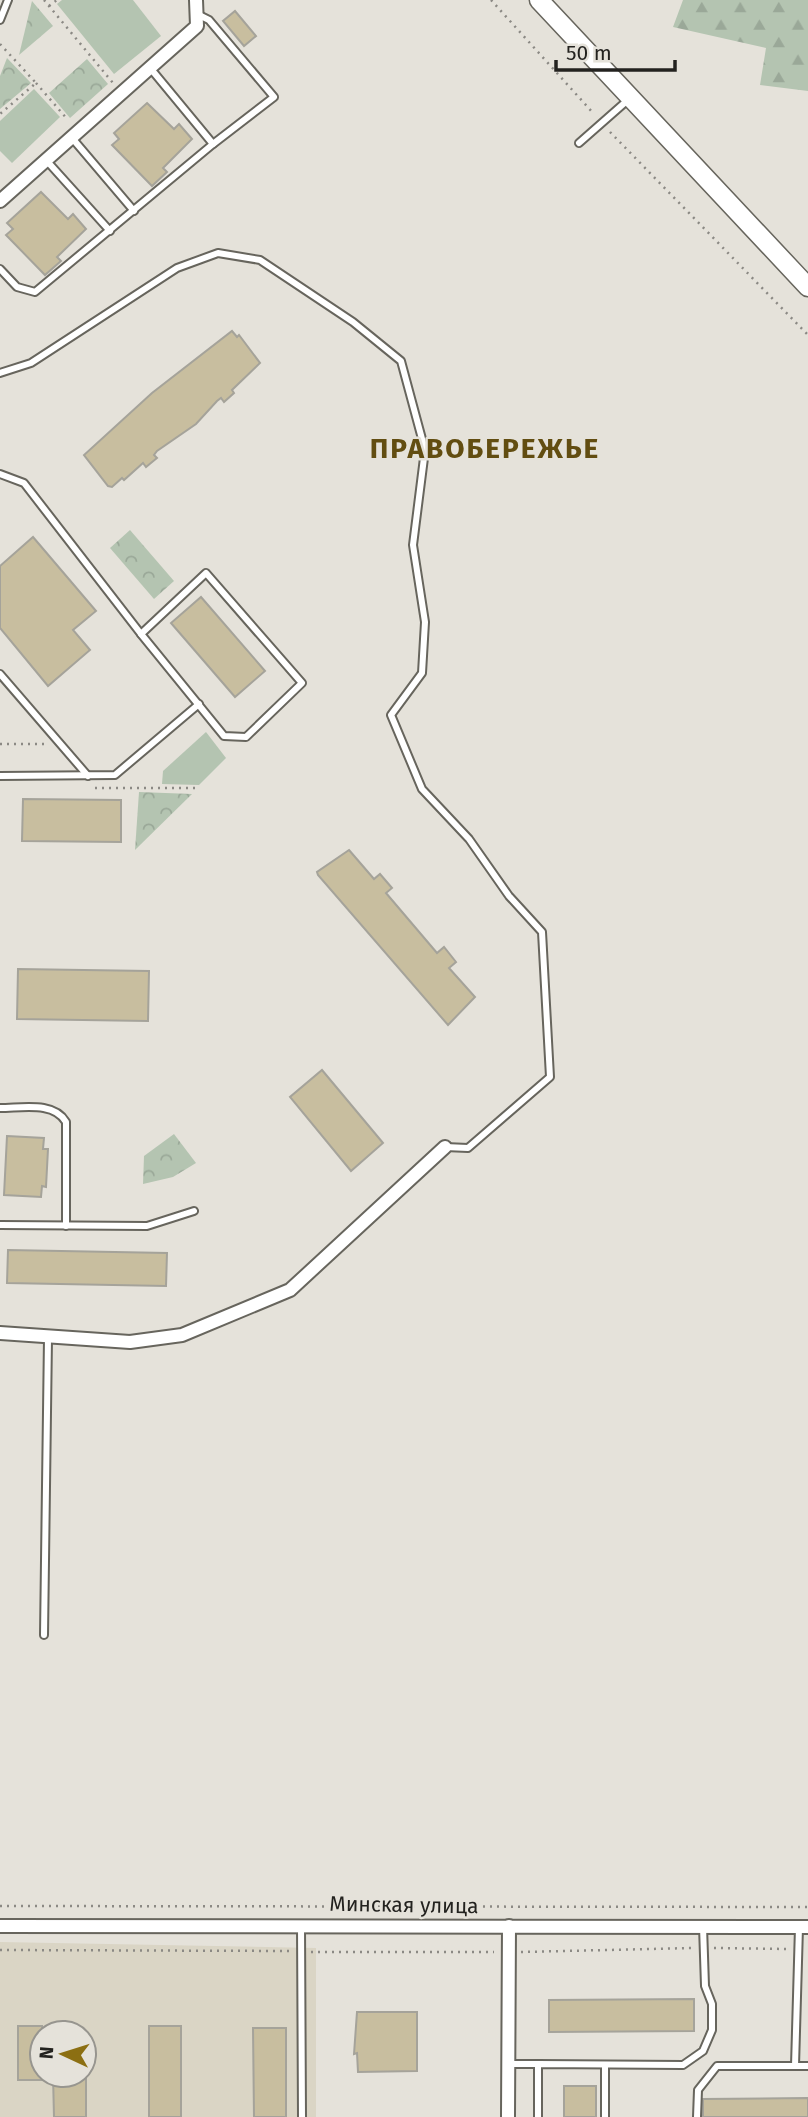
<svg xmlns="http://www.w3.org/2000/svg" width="808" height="2117" viewBox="0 0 808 2117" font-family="'Fira Sans',sans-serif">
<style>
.built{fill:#dad5c5;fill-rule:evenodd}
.forest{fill:url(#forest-firs)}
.park{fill:url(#park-crowns)}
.pitch{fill:#b4c4b1}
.building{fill:#c8be9f;stroke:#a5a39a;stroke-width:2}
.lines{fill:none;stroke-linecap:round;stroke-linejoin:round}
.lane-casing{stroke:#67655d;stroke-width:10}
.street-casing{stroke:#67655d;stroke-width:16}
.secondary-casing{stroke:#67655d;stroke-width:21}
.path{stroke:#8b8984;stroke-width:2.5;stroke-dasharray:2 5;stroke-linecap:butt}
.lane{stroke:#fff;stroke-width:6}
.street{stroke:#fff;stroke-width:12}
.secondary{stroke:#fff;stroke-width:18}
.labels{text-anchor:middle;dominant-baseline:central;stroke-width:5;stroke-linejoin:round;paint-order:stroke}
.street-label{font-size:21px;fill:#23221f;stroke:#e5e2da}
.district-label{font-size:28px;font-weight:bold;letter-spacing:2px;fill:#624d11;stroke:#e5e2da}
</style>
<defs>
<pattern id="forest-firs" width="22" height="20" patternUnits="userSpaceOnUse" patternTransform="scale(1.75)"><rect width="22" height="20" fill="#b4c4b1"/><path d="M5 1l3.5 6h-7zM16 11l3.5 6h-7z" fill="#9aa898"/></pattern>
<pattern id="park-crowns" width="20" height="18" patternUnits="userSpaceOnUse" patternTransform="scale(1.75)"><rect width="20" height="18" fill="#b4c4b1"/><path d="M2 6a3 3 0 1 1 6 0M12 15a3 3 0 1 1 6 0" fill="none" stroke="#9aa898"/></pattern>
</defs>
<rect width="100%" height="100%" fill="#e5e2da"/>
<path class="built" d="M 0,1942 L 316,1948 L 316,2117 L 0,2117 ZM 42,2033 L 84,2033 L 84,2075 L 42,2075 Z"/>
<polygon class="forest" points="683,0 808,0 808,91 760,85 766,48 673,27"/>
<g class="park">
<polygon points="32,1 53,26 19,55"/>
<polygon points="7,58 31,83 0,109 0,76"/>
<polygon points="87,59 108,84 70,118 49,93"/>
<polygon points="130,530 174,581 154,599 110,548"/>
<polygon points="139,792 192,794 135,850"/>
<polygon points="174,1134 196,1163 173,1177 143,1184 144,1156"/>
</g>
<g class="pitch">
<polygon points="62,0 133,0 161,36 114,74 57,4"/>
<polygon points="34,89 60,117 12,163 0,151 0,121"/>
<polygon points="206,732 226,758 199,785 162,784 163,771"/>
</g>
<g class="building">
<polygon points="235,11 256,36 244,46 223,21"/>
<polygon points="147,103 174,129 179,124 192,139 163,168 167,172 152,186 112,145 119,139 114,133"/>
<polygon points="41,192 68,219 73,214 86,229 57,257 61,261 45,275 6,235 13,229 7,223"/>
<polygon points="232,331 237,337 239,335 260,363 232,390 234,393 224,402 221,398 217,401 196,424 157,451 154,455 157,458 146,467 143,463 124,480 122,478 112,487 108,486 84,455 152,393"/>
<polygon points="33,537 96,611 73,630 90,650 48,686 0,628 0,566"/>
<polygon points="201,597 265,671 235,697 171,623"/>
<polygon points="23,799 121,800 121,842 22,841"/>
<polygon points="349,850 374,879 380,874 392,888 386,893 437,953 444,947 456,962 449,968 475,997 448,1025 318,875 317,872"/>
<polygon points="18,969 149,971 148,1021 17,1019"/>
<polygon points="322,1070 383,1143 351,1171 290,1097"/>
<polygon points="7,1136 44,1138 43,1149 48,1149 46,1187 42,1186 41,1197 4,1195"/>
<polygon points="8,1250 167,1253 166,1286 7,1283"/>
<polygon points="694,1999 694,2031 549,2032 549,2000"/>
<polygon points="357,2012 417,2012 417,2071 358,2072 357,2053 354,2054"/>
<rect x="18" y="2026" width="24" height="54"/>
<rect x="149" y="2026" width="32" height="91"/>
<polygon points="253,2028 286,2028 286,2117 254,2117"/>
<polygon points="53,2075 86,2075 86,2117 54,2117"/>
<rect x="564" y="2086" width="32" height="31"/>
<polygon points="808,2098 808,2117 703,2117 703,2099"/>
</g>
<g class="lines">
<defs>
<g id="lane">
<polyline points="197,14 209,20 274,97 213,144"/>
<polyline points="0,20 8,0"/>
<polyline points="72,138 134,211"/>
<polyline points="579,143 629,99"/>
<polyline points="46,160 110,231"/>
<polyline points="0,269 17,287 35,292 213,144 151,69"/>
<polyline points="0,373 31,363 177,268 218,253 260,260 353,322 401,361 425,450 413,545 425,622 422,673 391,715 422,789 469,839 509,896 542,932 550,1077 468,1148 445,1147"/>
<polyline points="0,474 24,483 141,634"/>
<polygon points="206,573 302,683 246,737 224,736 141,634"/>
<polyline points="0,674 88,776"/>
<polyline points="0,776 115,775 199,704"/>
<path d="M 0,1108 C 22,1108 54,1101 66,1122 L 66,1226"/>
<polyline points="0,1225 147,1226 194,1211"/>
<polyline points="44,1635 48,1338"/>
<polyline points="301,1926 302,2117"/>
<polyline points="799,1927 795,2066 808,2066"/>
<polyline points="509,2064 538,2064"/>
<polyline points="605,2065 605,2117"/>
<polyline points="538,2117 538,2064 683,2065 703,2051 712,2030 712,2004 705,1986 703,1926"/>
<polyline points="697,2117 698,2090 717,2066 795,2066"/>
</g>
<g id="street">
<polyline points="0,201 197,26 196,0"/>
<polyline points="0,1333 130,1342 182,1335 290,1290 445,1147"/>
<polyline points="0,1926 808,1927"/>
<polyline points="508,2117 509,1926"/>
</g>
<polyline id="secondary" points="539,0 808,287"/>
</defs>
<use href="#lane" class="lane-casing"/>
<use href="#street" class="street-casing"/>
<use href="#secondary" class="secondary-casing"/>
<g class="path">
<polyline points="44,0 113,83"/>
<polyline points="491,0 594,114"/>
<polyline points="49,6 57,0"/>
<polyline points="0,44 36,83 0,114"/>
<polyline points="36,83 68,120"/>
<polyline points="610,132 808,335"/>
<polyline points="0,744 46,744"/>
<polyline points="95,788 196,788"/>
<polyline points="0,1906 808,1907"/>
<polyline points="714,1948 788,1949"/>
<polyline points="0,1950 291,1951"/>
<polyline points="311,1952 494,1952"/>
<polyline points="521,1952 693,1948"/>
</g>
<use href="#lane" class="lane"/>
<use href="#street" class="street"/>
<use href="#secondary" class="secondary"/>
</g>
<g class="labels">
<g class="street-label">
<text transform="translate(404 1905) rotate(1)">Минская улица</text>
</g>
<g class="district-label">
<text x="485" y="448">ПРАВОБЕРЕЖЬЕ</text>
</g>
</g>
<g transform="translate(63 2054) rotate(274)"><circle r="33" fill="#e5e2da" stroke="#97958f" stroke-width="2"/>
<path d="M0-5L12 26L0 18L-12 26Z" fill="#8c6f12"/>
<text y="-10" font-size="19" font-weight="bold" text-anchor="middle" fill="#23221f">N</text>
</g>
<path d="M556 60v10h119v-10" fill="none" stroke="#23221f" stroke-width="3.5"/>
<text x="566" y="60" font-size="21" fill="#23221f" stroke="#e5e2da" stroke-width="5" paint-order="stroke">50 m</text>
</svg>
